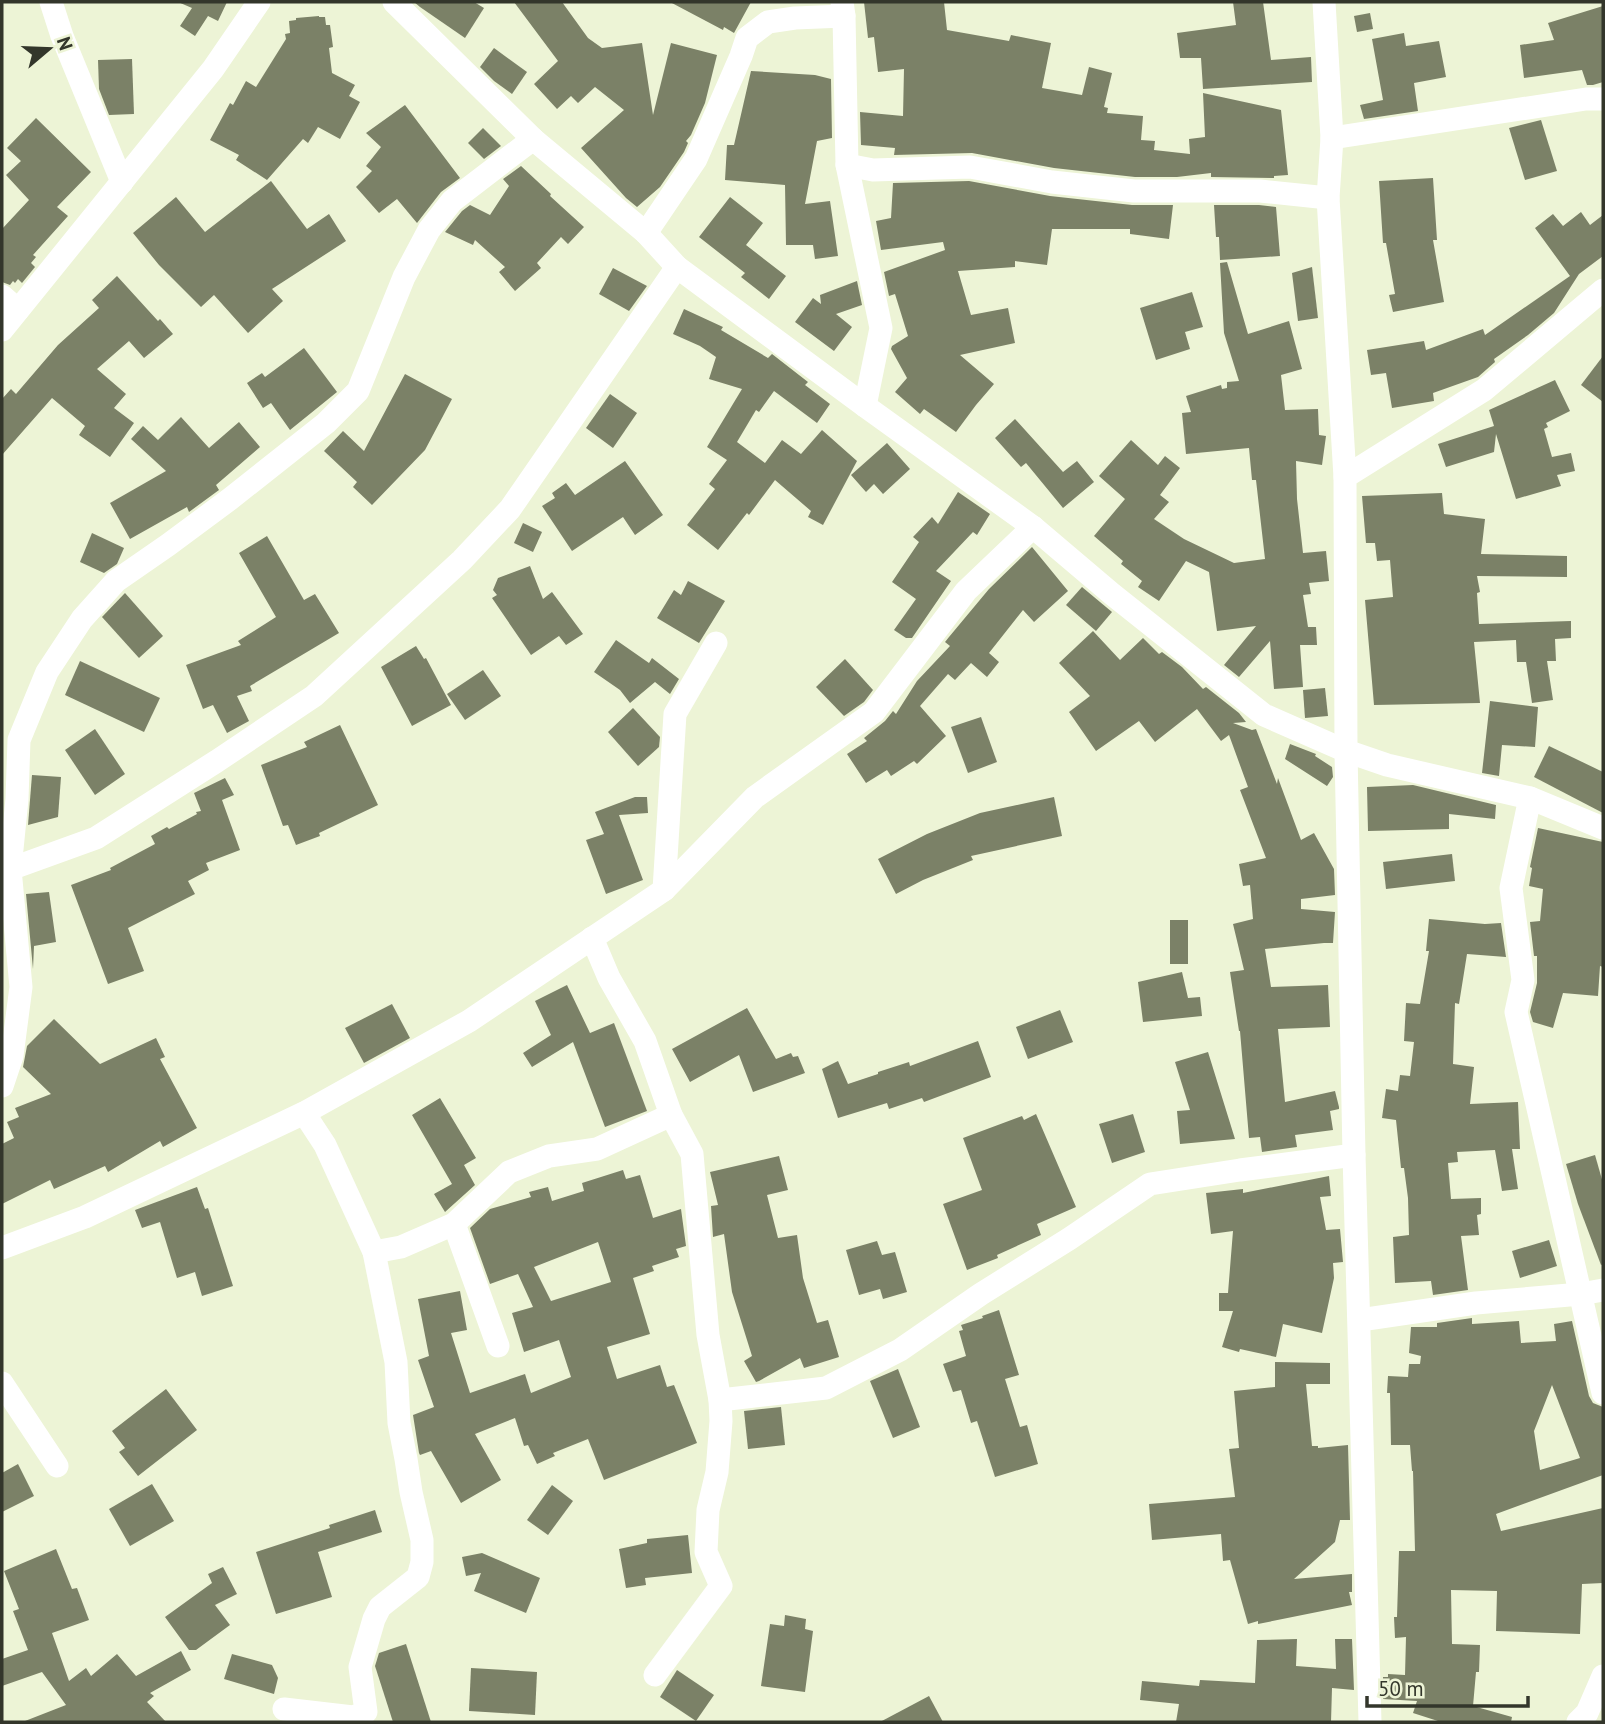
<svg xmlns="http://www.w3.org/2000/svg" width="1605" height="1724" viewBox="0 0 1605 1724" font-family="'PT Sans',sans-serif">
<style>
.building{fill:#7b8167;fill-rule:evenodd}
.lines{fill:none;stroke-linecap:round;stroke-linejoin:round}
.minor{stroke:#fff;stroke-width:23}
</style>
<rect width="100%" height="100%" fill="#edf4d6"/>
<g class="building">
<polygon points="178,2 227,2 218,21 208,16 195,36 180,26 192,8"/>
<polygon points="414,2 474,2 484,8 465,38 420,7"/>
<polygon points="514,2 562,2 588,38 602,48 642,43 653,115 671,43 717,55 705,103 691,135 686,141 688,143 684,152 660,187 637,207 626,198 581,148 624,110 595,87 578,103 571,96 557,109 534,84 558,61"/>
<polygon points="670,2 751,2 734,33 724,27 723,30"/>
<polygon points="864,2 944,2 947,30 1009,41 1011,35 1051,43 1042,88 1082,95 1089,67 1112,73 1104,107 1108,108 1107,113 1143,116 1141,140 1155,141 1154,150 1190,154 1189,139 1205,137 1203,93 1281,110 1288,175 1274,176 1274,178 1211,177 1211,173 1177,177 1135,177 1054,168 972,153 894,155 895,148 861,145 860,112 903,116 904,69 878,72 874,37 868,38"/>
<polygon points="1233,2 1263,2 1271,60 1311,57 1312,82 1203,89 1201,58 1180,58 1177,33 1236,25"/>
<polygon points="1603,6 1603,82 1593,85 1587,85 1582,70 1524,78 1520,45 1554,40 1548,23"/>
<polygon points="1370,13 1373,29 1357,32 1354,16"/>
<polygon points="319,16 319,17 325,17 326,25 330,25 333,47 329,48 332,73 355,85 349,96 360,102 340,139 318,127 308,143 303,139 267,180 236,160 239,155 210,140 230,103 233,105 246,81 256,87 286,39 285,34 290,33 289,21 296,20 296,18"/>
<polygon points="1404,33 1406,46 1439,41 1446,77 1414,83 1418,111 1364,119 1360,105 1383,100 1372,39"/>
<polygon points="494,48 527,72 512,94 494,81 480,67"/>
<polygon points="132,59 134,114 109,115 99,89 98,60"/>
<polygon points="751,71 815,75 831,79 832,138 817,141 805,204 830,201 838,256 815,259 813,245 786,245 785,185 725,180 727,145 734,145"/>
<polygon points="405,105 460,178 441,192 417,223 397,199 379,213 356,187 372,171 366,166 381,147 366,133"/>
<polygon points="36,118 91,172 57,207 68,216 33,255 36,257 31,263 35,267 22,283 18,279 15,283 13,281 10,285 2,282 2,229 29,200 6,175 21,161 7,148"/>
<polygon points="1541,120 1557,171 1525,180 1509,128"/>
<polygon points="483,128 501,146 484,159 468,143"/>
<polygon points="521,166 551,194 550,196 584,227 568,244 561,237 537,263 541,268 515,291 499,272 505,267 475,240 473,245 445,232 462,211 470,205 490,215 509,186 503,179"/>
<polygon points="1433,178 1437,240 1433,240 1444,302 1393,312 1389,295 1395,294 1386,243 1383,243 1379,181"/>
<polygon points="271,181 307,229 329,214 346,241 272,289 283,301 248,333 214,295 201,307 159,265 133,233 176,197 205,232"/>
<polygon points="969,181 1050,196 1132,205 1173,205 1169,239 1130,234 1130,229 1052,229 1047,265 1015,261 1015,267 958,271 971,315 1008,308 1015,343 960,355 994,384 976,405 956,432 924,409 920,414 895,392 907,378 891,349 892,346 908,336 895,294 889,296 884,272 945,250 943,242 881,250 876,221 891,218 893,183"/>
<polygon points="730,197 763,223 746,245 786,276 769,299 741,277 745,273 699,237"/>
<polygon points="1214,205 1259,205 1276,207 1280,256 1220,260 1219,237 1216,237"/>
<polygon points="1581,212 1590,225 1603,215 1603,256 1579,274 1554,313 1528,335 1494,359 1495,362 1478,377 1433,393 1434,401 1392,408 1386,373 1371,375 1367,350 1424,341 1426,350 1483,329 1485,335 1570,276 1535,228 1553,214 1563,226"/>
<polygon points="1227,262 1248,334 1289,321 1302,369 1281,375 1285,410 1318,409 1319,435 1326,436 1322,465 1296,461 1297,499 1303,553 1326,551 1329,581 1309,583 1311,594 1303,595 1308,627 1316,627 1317,645 1300,645 1303,687 1274,689 1270,641 1239,677 1224,665 1256,626 1217,631 1209,572 1186,561 1159,601 1138,587 1142,581 1121,564 1123,561 1094,536 1125,499 1099,476 1131,440 1158,465 1165,456 1180,468 1160,495 1169,502 1154,519 1184,539 1234,563 1265,559 1256,480 1252,480 1249,448 1186,454 1182,413 1191,412 1186,396 1221,385 1222,389 1227,388 1227,382 1239,381 1224,333 1220,263"/>
<polygon points="1312,267 1318,318 1298,321 1292,273"/>
<polygon points="613,268 647,286 629,311 599,294"/>
<polygon points="117,276 158,321 160,319 173,334 144,358 129,341 97,369 126,394 114,408 134,423 110,457 79,435 85,426 52,398 2,455 2,399 11,389 16,394 58,345 99,308 92,300"/>
<polygon points="857,281 862,305 836,314 852,327 834,351 795,322 813,298 821,304 820,295"/>
<polygon points="1192,292 1203,327 1185,332 1190,349 1156,360 1140,308"/>
<polygon points="684,309 723,327 721,330 768,358 772,354 808,382 805,385 830,404 817,423 774,391 759,412 756,410 737,442 765,463 782,440 801,454 822,430 857,461 823,525 808,517 811,511 775,480 749,515 747,513 718,550 687,525 715,489 709,484 727,460 707,447 742,389 709,379 716,357 700,346 673,334"/>
<polygon points="304,348 337,392 290,430 271,403 263,408 247,383 262,373 265,377"/>
<polygon points="1603,356 1603,402 1581,385"/>
<polygon points="405,374 452,399 425,450 372,505 353,487 357,482 324,451 343,431 364,451"/>
<polygon points="1555,380 1570,411 1546,423 1548,427 1544,429 1552,457 1571,453 1575,471 1557,475 1561,486 1516,499 1496,434 1494,452 1446,467 1438,444 1494,426 1489,410"/>
<polygon points="610,394 637,413 613,448 586,428"/>
<polygon points="181,417 209,448 239,422 260,447 216,485 219,490 189,512 187,507 130,539 110,503 166,471 131,439 143,426 158,440"/>
<polygon points="1015,419 1063,472 1077,461 1094,482 1063,508 1026,463 1021,467 995,438"/>
<polygon points="887,443 910,469 883,494 874,484 866,492 851,475"/>
<polygon points="625,461 663,515 635,535 623,517 572,551 542,506 555,498 552,493 566,483 575,495"/>
<polygon points="958,492 990,514 977,535 973,532 936,571 951,581 912,638 906,638 894,630 916,599 892,582 919,542 913,537 932,517 938,524"/>
<polygon points="1442,493 1444,514 1485,519 1481,554 1567,556 1567,577 1477,576 1480,592 1477,593 1479,624 1571,621 1571,638 1555,639 1556,661 1547,661 1553,700 1532,703 1526,662 1517,662 1516,640 1474,642 1480,703 1374,705 1365,600 1393,597 1390,560 1377,561 1375,543 1366,543 1362,496"/>
<polygon points="523,523 542,532 533,552 514,543"/>
<polygon points="92,533 124,548 117,564 104,573 80,562"/>
<polygon points="267,536 304,600 315,594 339,633 250,686 252,691 237,696 249,721 227,733 213,705 203,709 186,665 241,645 238,641 276,617 239,553"/>
<polygon points="1032,547 1068,591 1034,622 1023,610 989,653 999,662 987,677 971,663 955,680 948,674 920,706 946,736 917,764 914,761 891,776 887,770 866,783 847,754 867,741 864,738 885,721 893,711 896,714 917,681 950,646 945,642 949,637 989,589"/>
<polygon points="530,566 543,599 552,592 583,634 566,645 559,636 531,655 492,598 497,595 493,590 498,578"/>
<polygon points="688,581 725,601 699,643 657,618 674,590 681,595"/>
<polygon points="1082,587 1112,612 1096,631 1066,605"/>
<polygon points="125,593 163,636 139,658 102,617"/>
<polygon points="1093,631 1120,660 1143,638 1159,654 1162,652 1182,667 1203,689 1206,687 1239,713 1246,722 1233,723 1252,730 1256,729 1277,784 1278,778 1301,840 1314,833 1334,869 1335,895 1301,899 1301,909 1335,912 1333,943 1324,943 1265,949 1271,987 1328,985 1330,1027 1278,1029 1285,1102 1335,1091 1339,1107 1339,1109 1330,1111 1333,1130 1295,1135 1297,1147 1262,1152 1260,1137 1249,1138 1240,1031 1239,1031 1230,972 1244,970 1233,924 1253,919 1250,885 1243,886 1239,864 1266,858 1240,790 1248,787 1229,735 1221,741 1197,709 1155,742 1139,721 1096,751 1069,712 1090,696 1059,663"/>
<polygon points="616,640 649,663 652,658 679,679 670,694 655,682 630,703 620,690 594,672"/>
<polygon points="416,646 424,659 426,658 451,705 412,726 381,667"/>
<polygon points="845,659 873,690 864,702 844,716 816,687"/>
<polygon points="80,661 160,698 144,732 65,695"/>
<polygon points="483,670 501,696 465,720 447,694"/>
<polygon points="1325,688 1328,716 1305,718 1303,690"/>
<polygon points="1490,701 1538,707 1535,747 1502,745 1499,776 1482,773"/>
<polygon points="633,708 660,737 659,747 638,766 608,732"/>
<polygon points="981,717 997,762 968,773 951,727"/>
<polygon points="340,725 378,805 319,833 320,836 296,845 288,825 283,826 261,765 307,747 304,742"/>
<polygon points="95,729 125,774 95,795 65,750"/>
<polygon points="1290,744 1316,754 1315,756 1332,767 1333,777 1327,786 1285,759"/>
<polygon points="1549,746 1603,772 1603,813 1534,777"/>
<polygon points="32,775 61,777 58,817 28,825"/>
<polygon points="225,778 234,795 222,800 240,850 206,863 209,870 188,881 195,894 128,928 144,971 108,984 71,885 111,870 110,868 155,844 151,836 167,827 169,829 197,814 196,812 201,811 194,793"/>
<polygon points="1413,785 1496,805 1495,819 1449,814 1449,829 1368,831 1367,787"/>
<polygon points="635,797 647,797 648,813 619,815 643,880 606,894 586,840 604,834 595,812"/>
<polygon points="1054,797 1062,836 971,856 973,860 923,880 896,894 878,859 927,834 980,813"/>
<polygon points="1538,828 1603,842 1603,967 1600,966 1598,996 1563,993 1553,1028 1533,1022 1530,1012 1537,983 1537,956 1534,956 1530,922 1540,921 1543,889 1529,886 1532,868 1530,867"/>
<polygon points="1452,854 1455,881 1386,889 1383,862"/>
<polygon points="49,892 56,942 34,946 33,969 26,894"/>
<polygon points="1429,919 1485,924 1501,923 1506,957 1467,954 1459,1004 1455,1003 1453,1064 1474,1067 1470,1104 1518,1102 1520,1149 1512,1149 1518,1189 1502,1191 1495,1150 1457,1152 1458,1162 1448,1163 1451,1199 1481,1198 1481,1214 1477,1215 1479,1235 1461,1236 1468,1290 1433,1295 1431,1281 1395,1283 1393,1237 1409,1235 1408,1198 1404,1168 1401,1168 1396,1120 1382,1118 1386,1089 1398,1091 1400,1075 1410,1076 1414,1042 1404,1041 1406,1003 1420,1004 1429,951 1426,951"/>
<rect x="1170" y="920" width="18" height="44"/>
<polygon points="1182,972 1188,998 1200,997 1202,1016 1143,1022 1138,982"/>
<polygon points="567,985 590,1033 614,1023 647,1111 605,1127 573,1042 532,1067 523,1053 551,1035 535,1001"/>
<polygon points="392,1004 410,1038 364,1063 345,1028"/>
<polygon points="747,1008 776,1059 791,1053 793,1057 798,1056 805,1073 753,1092 739,1055 690,1082 672,1049"/>
<polygon points="1060,1010 1073,1042 1028,1059 1016,1027"/>
<polygon points="54,1019 100,1064 156,1038 165,1057 160,1059 197,1128 163,1147 160,1141 108,1172 105,1166 54,1189 50,1180 2,1204 2,1144 14,1138 7,1122 19,1117 15,1108 51,1094 23,1067 27,1046"/>
<polygon points="978,1041 991,1077 924,1102 922,1098 889,1109 887,1103 838,1118 822,1069 838,1061 848,1084 878,1074 878,1072 909,1062 910,1066"/>
<polygon points="1208,1052 1235,1139 1180,1144 1177,1111 1190,1110 1175,1062"/>
<polygon points="440,1098 476,1158 464,1165 475,1185 445,1212 434,1194 452,1184 412,1115"/>
<polygon points="1036,1114 1076,1207 1037,1224 1041,1235 997,1255 998,1258 967,1270 943,1204 982,1190 963,1138 1022,1116 1024,1120"/>
<polygon points="1133,1114 1145,1152 1112,1163 1099,1124"/>
<polygon points="1595,1155 1603,1183 1603,1264 1601,1265 1578,1204 1566,1164"/>
<polygon points="779,1156 788,1190 767,1195 778,1238 797,1235 803,1278 817,1323 828,1320 839,1357 804,1368 800,1358 759,1381 756,1382 744,1361 752,1356 732,1292 724,1234 713,1237 711,1206 718,1205 710,1172"/>
<path d="M 623,1170 L 626,1179 L 640,1175 L 653,1218 L 681,1209 L 686,1246 L 676,1249 L 679,1257 L 652,1266 L 654,1271 L 633,1278 L 650,1334 L 607,1347 L 617,1379 L 660,1365 L 667,1387 L 674,1385 L 697,1443 L 604,1480 L 588,1439 L 553,1453 L 555,1456 L 537,1464 L 528,1445 L 524,1446 L 515,1418 L 475,1434 L 501,1480 L 461,1503 L 431,1451 L 420,1455 L 419,1453 L 413,1415 L 434,1407 L 418,1360 L 429,1356 L 418,1299 L 460,1291 L 467,1330 L 451,1333 L 470,1393 L 525,1374 L 531,1393 L 571,1377 L 559,1340 L 524,1352 L 512,1313 L 533,1307 L 518,1274 L 490,1284 L 470,1228 L 490,1209 L 531,1197 L 529,1192 L 548,1187 L 552,1201 L 584,1191 L 582,1183 ZM 598,1242 L 611,1282 L 551,1301 L 534,1267 Z"/>
<polygon points="1329,1176 1331,1196 1320,1197 1326,1230 1340,1229 1343,1262 1333,1263 1334,1278 1322,1333 1283,1324 1276,1357 1240,1349 1239,1352 1222,1347 1233,1311 1219,1311 1219,1293 1228,1293 1233,1231 1211,1234 1206,1193 1243,1189 1243,1193"/>
<polygon points="197,1187 205,1209 208,1208 233,1286 202,1296 195,1272 177,1278 160,1222 142,1228 135,1210"/>
<polygon points="1549,1240 1557,1266 1520,1278 1512,1251"/>
<polygon points="877,1241 882,1255 895,1252 907,1292 883,1299 880,1289 859,1295 846,1250"/>
<polygon points="999,1310 1019,1375 1005,1379 1020,1427 1027,1425 1038,1464 995,1477 977,1421 971,1423 961,1390 953,1392 943,1364 966,1356 959,1331 963,1330 961,1325 983,1318 982,1316"/>
<path d="M 1472,1318 L 1472,1324 L 1519,1321 L 1521,1343 L 1556,1341 L 1554,1324 L 1572,1321 L 1589,1396 L 1593,1403 L 1603,1407 L 1603,1475 L 1496,1514 L 1501,1531 L 1603,1508 L 1603,1583 L 1582,1584 L 1580,1634 L 1496,1631 L 1497,1591 L 1451,1590 L 1452,1644 L 1480,1645 L 1479,1672 L 1476,1672 L 1473,1706 L 1512,1717 L 1511,1722 L 1441,1722 L 1413,1713 L 1417,1701 L 1383,1699 L 1383,1677 L 1388,1677 L 1388,1674 L 1405,1675 L 1406,1637 L 1395,1638 L 1394,1617 L 1397,1617 L 1399,1551 L 1415,1551 L 1413,1471 L 1412,1471 L 1410,1445 L 1391,1445 L 1390,1393 L 1387,1393 L 1388,1376 L 1408,1377 L 1409,1364 L 1420,1364 L 1421,1356 L 1409,1353 L 1411,1327 L 1437,1327 L 1437,1323 ZM 1552,1385 L 1580,1458 L 1540,1470 L 1534,1431 Z"/>
<polygon points="1275,1362 1330,1363 1330,1384 1306,1384 1312,1446 1318,1446 1318,1448 1348,1445 1350,1520 1340,1520 1335,1542 1294,1579 1352,1574 1352,1592 1349,1592 1352,1605 1258,1624 1258,1621 1248,1624 1230,1560 1223,1561 1221,1534 1152,1540 1149,1504 1235,1497 1229,1449 1239,1448 1234,1391 1275,1387"/>
<polygon points="898,1369 920,1427 893,1438 870,1381"/>
<polygon points="166,1389 197,1430 138,1476 119,1452 125,1448 112,1431"/>
<polygon points="781,1407 785,1445 748,1449 744,1411"/>
<polygon points="18,1464 34,1496 2,1512 2,1473"/>
<polygon points="152,1484 174,1521 130,1546 109,1509"/>
<polygon points="552,1485 573,1501 548,1535 527,1520"/>
<polygon points="375,1510 382,1532 318,1552 332,1597 276,1614 256,1552 330,1528 329,1525"/>
<polygon points="688,1535 692,1573 645,1578 646,1585 626,1588 619,1549 647,1543 647,1539"/>
<polygon points="56,1549 72,1589 77,1588 89,1620 52,1633 69,1681 86,1668 91,1676 117,1654 136,1676 181,1651 191,1670 150,1693 154,1696 147,1702 166,1722 25,1722 25,1721 66,1705 42,1672 2,1686 2,1659 28,1650 13,1611 19,1609 4,1571"/>
<polygon points="482,1553 540,1578 526,1613 474,1591 481,1573 466,1576 462,1557"/>
<polygon points="223,1567 237,1594 215,1605 230,1625 196,1650 189,1650 165,1617 212,1583 208,1574"/>
<polygon points="785,1615 806,1619 805,1629 813,1631 805,1692 761,1686 770,1624 784,1626"/>
<polygon points="1297,1639 1296,1666 1336,1669 1335,1639 1352,1639 1354,1690 1332,1688 1331,1722 1176,1722 1179,1704 1140,1700 1142,1681 1199,1686 1200,1680 1255,1683 1257,1640"/>
<polygon points="406,1644 431,1722 393,1722 375,1666 379,1653"/>
<polygon points="232,1654 272,1665 278,1678 274,1694 224,1679"/>
<polygon points="471,1668 537,1672 535,1715 469,1711"/>
<polygon points="677,1670 714,1695 696,1721 660,1697"/>
<polygon points="929,1696 943,1722 880,1722"/>
</g>
<g class="lines">
<g class="minor">
<polyline points="51,2 62,36 122,182"/>
<polyline points="394,2 533,139 646,233 677,267 865,406 1033,527 1112,594 1264,715 1346,751 1387,765 1530,798 1603,828"/>
<polyline points="842,2 844,16 847,165 881,328 865,406"/>
<polyline points="1324,2 1332,138 1328,198 1345,477"/>
<polyline points="1332,138 1586,99 1603,99"/>
<polyline points="847,165 873,170 970,167 1052,182 1134,191 1260,191 1328,198"/>
<polyline points="646,233 696,159 741,56 747,38 768,22 795,18 844,16"/>
<polyline points="2,296 18,310"/>
<polyline points="2,330 213,69 259,2"/>
<polyline points="1530,798 1511,888 1523,980 1516,1012 1603,1393"/>
<polyline points="2,872 96,838 217,761 314,696 462,560 510,509 677,267"/>
<polyline points="664,890 675,714 716,643"/>
<polyline points="2,1086 12,1056 21,987 10,869 17,799 19,740 47,672 82,619 116,581 168,545 230,499 326,423 358,391 404,277 429,230 452,201 533,139"/>
<polyline points="454,1224 498,1346"/>
<polyline points="2,1248 85,1217 304,1113 469,1021 664,890 755,797 874,712 966,591 1033,527"/>
<polyline points="374,1252 401,1247 454,1224 509,1172 549,1156 597,1149 671,1115 645,1041 609,978 592,938"/>
<polyline points="1360,1320 1476,1303 1581,1294 1603,1290"/>
<polyline points="2,1383 57,1466"/>
<polyline points="720,1400 826,1388 900,1350 981,1294 1069,1239 1150,1184 1240,1170 1354,1155"/>
<polyline points="655,1675 721,1586 706,1552 708,1510 717,1472 721,1421 720,1400 708,1335 692,1154 671,1115"/>
<polyline points="284,1709 353,1717 366,1712 360,1667 374,1619 380,1607 418,1577 422,1562 422,1540 411,1492 406,1459 399,1423 396,1362 374,1252 325,1145 304,1113"/>
<polyline points="1370,1722 1354,1155 1346,751 1345,477 1484,390 1603,290"/>
<polyline points="1578,1722 1587,1713 1603,1676"/>
</g>
</g>
<rect width="1605" height="1724" fill="none" stroke="#33362b" stroke-width="7"/>
<g transform="translate(49 49) rotate(71)" stroke="#edf4d6" stroke-width="5" paint-order="stroke">
<path d="M0-5L12 26L0 18L-12 26Z" fill="#33362b"/>
<text y="-10" font-size="19" font-weight="bold" text-anchor="middle" fill="#33362b">N</text>
</g>
<path d="M1367 1696v10h161v-10" fill="none" stroke="#33362b" stroke-width="3.5"/>
<text x="1378" y="1696" font-size="21" fill="#33362b" stroke="#edf4d6" stroke-width="5" paint-order="stroke">50 m</text>
</svg>
